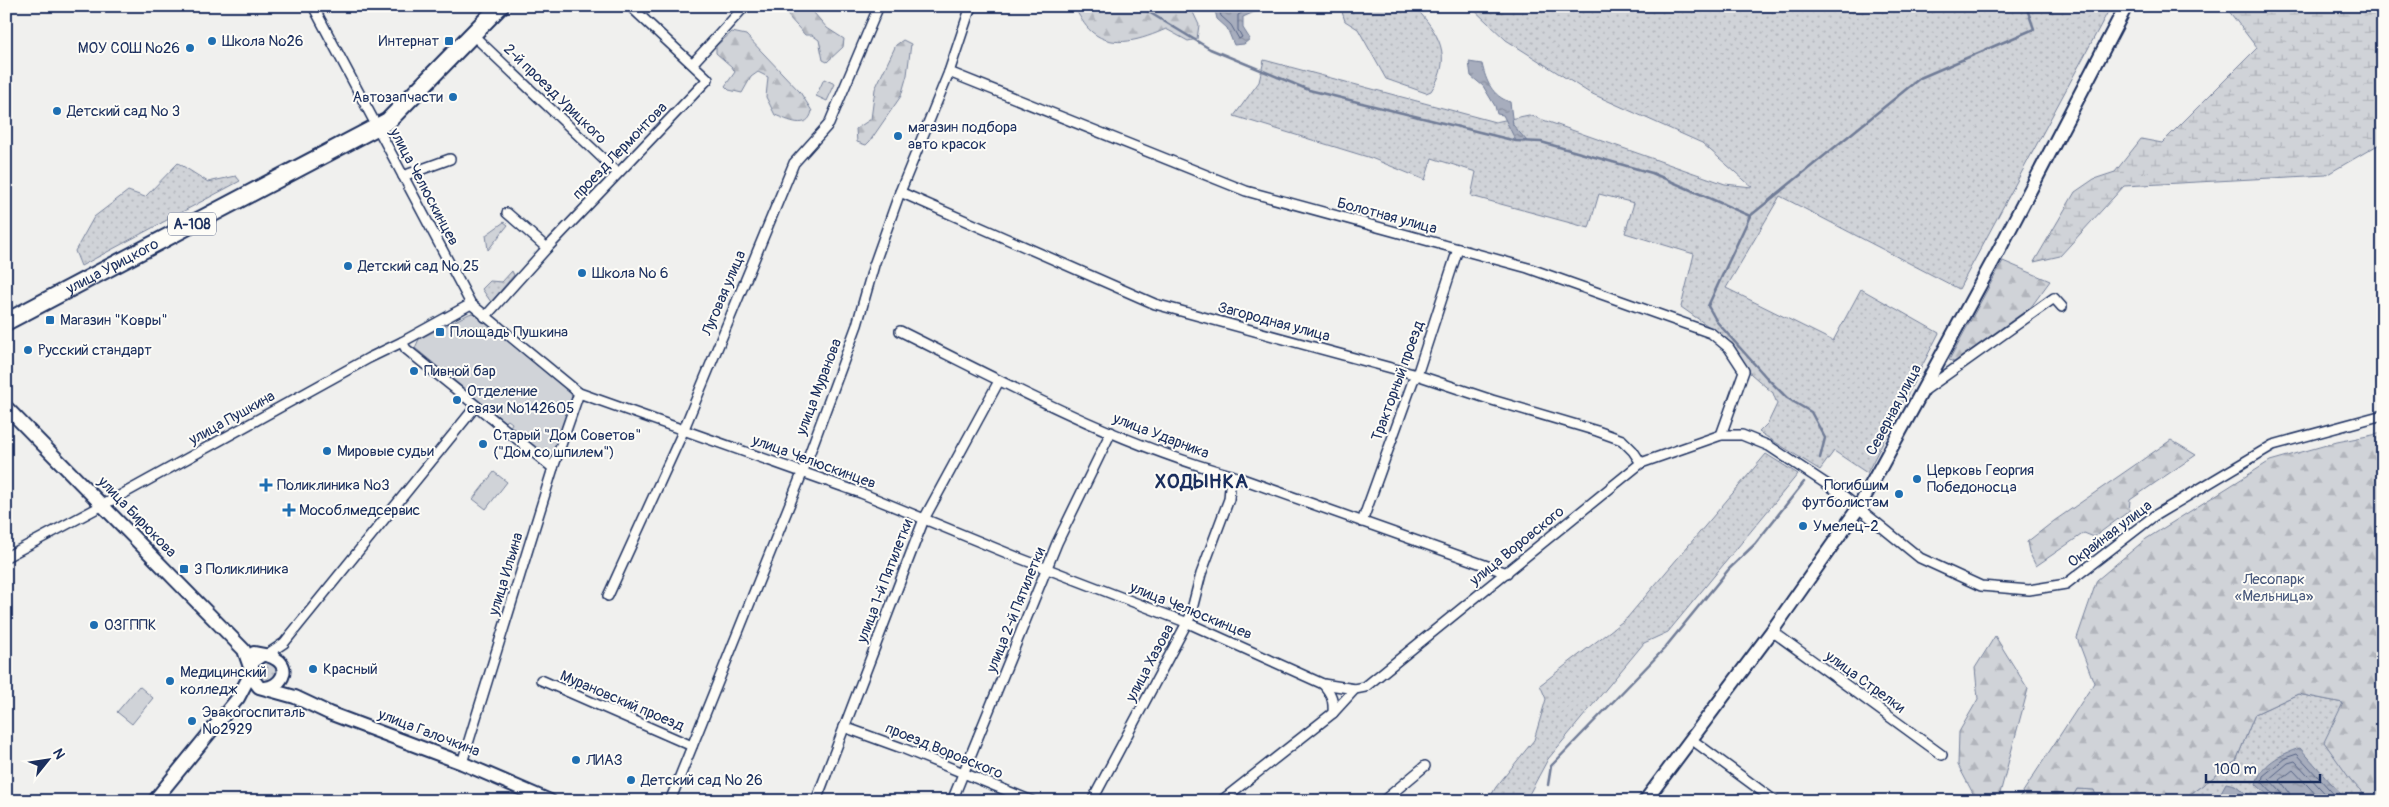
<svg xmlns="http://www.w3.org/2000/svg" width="2389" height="807" viewBox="0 0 2389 807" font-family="Pangolin,sans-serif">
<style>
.grass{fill:url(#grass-dots);stroke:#76819b}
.forest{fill:url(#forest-firs);stroke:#76819b}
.wetland{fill:url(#wetland-marsh);stroke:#76819b}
.park{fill:#d0d3d8;stroke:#76819b}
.water{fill:url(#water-ripples);stroke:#6f7b97}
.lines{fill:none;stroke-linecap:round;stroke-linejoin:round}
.shore{stroke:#536184;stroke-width:1}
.stream{stroke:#6f7b97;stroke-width:2.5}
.street-casing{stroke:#1b2f5e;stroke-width:12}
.secondary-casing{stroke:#1b2f5e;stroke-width:16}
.highway-casing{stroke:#1b2f5e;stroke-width:20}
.street{stroke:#fdfcf7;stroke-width:9}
.secondary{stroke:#fdfcf7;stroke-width:12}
.highway{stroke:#fdfcf7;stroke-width:16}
.poi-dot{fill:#1f6fb2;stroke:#fdfcf7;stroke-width:2}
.labels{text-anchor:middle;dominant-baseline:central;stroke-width:4;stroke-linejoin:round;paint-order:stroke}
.shield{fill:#fdfcf7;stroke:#5f6c8c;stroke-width:1}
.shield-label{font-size:14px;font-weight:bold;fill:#1b2f5e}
.poi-label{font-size:15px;fill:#1b2f5e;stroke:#fdfcf7;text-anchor:start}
.street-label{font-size:15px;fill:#1b2f5e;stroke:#fdfcf7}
.park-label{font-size:15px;fill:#48587c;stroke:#fdfcf7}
.district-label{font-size:20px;font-weight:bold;letter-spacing:1px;fill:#1b2f5e;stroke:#fdfcf7}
</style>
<defs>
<pattern id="grass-dots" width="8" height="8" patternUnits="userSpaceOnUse" patternTransform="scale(1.25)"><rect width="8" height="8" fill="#d0d3d8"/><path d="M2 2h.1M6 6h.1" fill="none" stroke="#b2b5bc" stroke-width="1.8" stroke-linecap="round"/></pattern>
<pattern id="forest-firs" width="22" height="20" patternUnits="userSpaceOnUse" patternTransform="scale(1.25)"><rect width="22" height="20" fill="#d0d3d8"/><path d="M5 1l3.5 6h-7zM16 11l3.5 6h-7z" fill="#b2b5bc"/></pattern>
<pattern id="wetland-marsh" width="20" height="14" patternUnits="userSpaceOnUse" patternTransform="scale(1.25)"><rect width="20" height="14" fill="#d0d3d8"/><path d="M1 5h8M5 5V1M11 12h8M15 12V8" fill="none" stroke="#b2b5bc"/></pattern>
<pattern id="water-ripples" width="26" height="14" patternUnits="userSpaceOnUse" patternTransform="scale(1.25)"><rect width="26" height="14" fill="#a7adbd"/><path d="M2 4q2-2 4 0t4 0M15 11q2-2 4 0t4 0" fill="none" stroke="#878d9d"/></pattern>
</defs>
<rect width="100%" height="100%" fill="#f0f0ee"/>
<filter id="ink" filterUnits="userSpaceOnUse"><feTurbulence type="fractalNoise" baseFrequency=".02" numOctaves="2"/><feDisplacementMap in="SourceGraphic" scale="10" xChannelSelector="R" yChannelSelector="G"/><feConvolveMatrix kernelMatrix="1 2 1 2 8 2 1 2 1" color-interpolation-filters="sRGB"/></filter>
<g filter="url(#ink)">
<g class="grass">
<path d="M 1340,6 L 1414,6 C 1439,33 1454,57 1431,91 L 1426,93 L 1386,79 L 1358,29 L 1345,21 Z"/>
<polygon points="1470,6 2111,6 1959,289 1780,196 1726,288 1833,341 1861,289 1939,333 1867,473 1834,451 1820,470 1759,432 1768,423 1777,404 1773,393 1751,374 1733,349 1711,328 1681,307 1694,254 1625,233 1634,203 1599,194 1589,228 1471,196 1476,172 1432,158 1425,180 1371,158 1234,116 1259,82 1264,60 1495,122 1529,115 1725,184 1752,187 1702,143 1588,92 1506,40"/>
<polygon points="178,163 208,182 236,176 240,181 81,266 75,251 94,217 128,191 145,197"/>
<polygon points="512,271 514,275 491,302 482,289 490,281 502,282"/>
<polygon points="1766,454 1798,474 1668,632 1644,643 1548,759 1526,800 1489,799 1496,787 1534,740 1546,699 1540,685 1627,618"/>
<polygon points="269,660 277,667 278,675 266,683 257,678 255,668 262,661"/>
<polygon points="2298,694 2343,703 2350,779 2371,801 2173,801 2182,800 2236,761 2255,714"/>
<polygon points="2077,789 2095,790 2098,801 2070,801"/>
</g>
<g class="forest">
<polygon points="788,6 808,6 827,28 844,39 843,47 827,62 823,60 819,40 812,35 805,35 788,16"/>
<path d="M 1073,6 L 1190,6 L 1199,25 L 1197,39 L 1188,41 L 1166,29 C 1143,39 1113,50 1092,32 C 1084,26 1079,14 1073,6 Z"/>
<path d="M 732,32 L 746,35 L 800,92 L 812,111 C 808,131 788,120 775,115 L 766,97 L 768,77 L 758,72 L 751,77 L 742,93 L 729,90 L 725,86 L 735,72 L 732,67 L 716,53 L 716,46 Z"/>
<polygon points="903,40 911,44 907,75 901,96 870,141 866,145 857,142 856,129 871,119 875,89 896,45"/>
<polygon points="2003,261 2050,281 2031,307 1954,362 1949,360"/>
<polygon points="2383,433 2383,801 2370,801 2350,779 2324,742 2343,703 2298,694 2255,714 2236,761 2182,800 2098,801 2094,790 2077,789 2070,801 2017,801 2094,683 2077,638 2097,580 2146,539 2270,461 2337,442"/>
<polygon points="2171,440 2196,455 2130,500 2129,511 2094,537 2084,533 2036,566 2029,552 2027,542 2054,521"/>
<polygon points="1995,636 2028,689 1998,801 1977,801 1958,765 1959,732 1978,699 1975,668"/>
</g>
<polygon class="wetland" points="2225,6 2383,6 2383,142 2326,175 2124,186 2060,256 2034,262 2075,192 2094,179 2115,172 2141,139 2162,143 2257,48"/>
<g class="park">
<polygon points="824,79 835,84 827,101 816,96"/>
<polygon points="504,222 508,225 488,250 486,235"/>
<polygon points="473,313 571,393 572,399 554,456 551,459 546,458 510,427 512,423 508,420 505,422 415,348 419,339 469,314"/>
<polygon points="494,472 507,482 486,509 473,499"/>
<polygon points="139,686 153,698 132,724 117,712"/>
</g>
<g class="water">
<polygon points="1214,6 1260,6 1261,9 1243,17 1243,28 1250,39 1244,44 1234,45 1227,28 1217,19"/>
<path d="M 1469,62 L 1482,64 C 1486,81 1492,96 1510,102 L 1513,125 L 1527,141 L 1516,141 L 1503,115 L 1497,114 L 1495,106 L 1483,86 L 1471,76 Z"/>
<path d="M 2300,748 L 2347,801 L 2274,801 L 2256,784 C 2261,764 2281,754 2300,748 Z"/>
<polygon points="2226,783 2235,785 2255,801 2212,801 2220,794"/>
</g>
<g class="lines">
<g class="shore">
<polyline points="1218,6 1221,16 1231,25 1239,39 1242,37 1238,30 1238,15 1254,6"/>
<polyline points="2276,801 2275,796 2262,782 2263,776 2285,758 2297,754 2340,801"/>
<polyline points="2283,801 2281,792 2269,779 2288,763 2295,761 2332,801"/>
<polyline points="2290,801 2289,792 2280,780 2293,770 2322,801"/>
</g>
<g class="stream">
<polyline points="1148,6 1147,11 1210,49 1309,90 1516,141 1541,142 1652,173 1750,216 1708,306 1717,322 1766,377 1787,398 1811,412 1825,438 1820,458"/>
<polyline points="1750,216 1920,78 2034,29 2026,6"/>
<polyline points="1548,785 1551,766 1663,650 1729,569 1755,544 1804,482"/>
</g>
<defs>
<g id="street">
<polyline points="313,6 471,304 579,393 861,493 1019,558 1188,623 1323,684 1355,689"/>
<polyline points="473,35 618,173"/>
<polyline points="693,63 745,6"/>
<polyline points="949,72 1246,191 1528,268 1711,333 1729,348 1744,371 1721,435"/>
<polyline points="403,176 450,159"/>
<polyline points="900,192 1155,304 1417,375 1492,400 1597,431 1622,440 1633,451 1641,463"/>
<polyline points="507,213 547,248"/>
<polyline points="485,317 547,248 708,79 630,6"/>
<path d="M 900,331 C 1007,384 1115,443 1231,475 L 1507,573"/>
<polyline points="402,342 406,349 553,468"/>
<polyline points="1925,390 2054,298 2062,307"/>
<polyline points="1362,522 1413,381 1417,375 1458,249"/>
<polyline points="6,557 103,505 369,358 402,342 471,304"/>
<polyline points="608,596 681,436 794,163 829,124 878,8"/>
<polyline points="1772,631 1942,755"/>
<polyline points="266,655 284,643 476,406"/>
<polyline points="541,680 692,746"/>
<path d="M 1323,684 C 1331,693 1334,700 1333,713"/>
<polyline points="844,727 902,748 1032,801"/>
<polyline points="1691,739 1775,801"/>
<polyline points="462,763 553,468 579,393"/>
<polyline points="6,797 8,801"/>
<polyline points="670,801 803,471 857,325 874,265 900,192 949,72 971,6"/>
<polyline points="816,801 924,519 999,381"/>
<polyline points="952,801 1057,543 1111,432"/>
<polyline points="1092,801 1190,617 1201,574 1229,499 1231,475"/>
<polyline points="1221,801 1333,713 1355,689 1365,687 1641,463 1721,435 1742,435 1769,446 1840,493 1920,558 1981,586 2029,590 2066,584 2154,516 2273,445 2383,415"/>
<polyline points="1383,801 1425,766"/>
</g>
<g id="secondary">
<polyline points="6,407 244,650 250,667"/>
<path d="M 254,653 C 261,655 269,654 276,659 C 292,669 280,687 265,688"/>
<polyline points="250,675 259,687 295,697 329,713 462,763 550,801"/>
<polyline points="154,801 238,698 250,675 253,661 262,655"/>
<polyline points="1645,801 1772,631 1859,507 1999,250 2126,6"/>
</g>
<g id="highway">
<path id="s1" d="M 6,322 L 388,121 L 500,6"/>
</g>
</defs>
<use href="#street" class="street-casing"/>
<use href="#secondary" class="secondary-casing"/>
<use href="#highway" class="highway-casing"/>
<use href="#street" class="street"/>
<use href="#secondary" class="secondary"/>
<use href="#highway" class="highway"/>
</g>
</g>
<g class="poi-dot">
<circle cx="212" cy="41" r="5"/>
<rect x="444" y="36" width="10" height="10" rx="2.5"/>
<circle cx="190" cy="48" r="5"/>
<circle cx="453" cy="97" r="5"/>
<circle cx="57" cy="111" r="5"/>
<circle cx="898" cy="136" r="5"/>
<circle cx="348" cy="266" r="5"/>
<circle cx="582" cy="273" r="5"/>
<rect x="45" y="315" width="10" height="10" rx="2.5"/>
<rect x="435" y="327" width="10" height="10" rx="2.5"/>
<circle cx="28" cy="350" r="5"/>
<circle cx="414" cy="371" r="5"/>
<circle cx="457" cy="400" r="5"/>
<circle cx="483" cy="444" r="5"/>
<circle cx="327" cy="451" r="5"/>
<circle cx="1917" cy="479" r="5"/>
<path d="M263.5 477.5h5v5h5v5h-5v5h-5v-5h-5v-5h5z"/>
<circle cx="1899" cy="494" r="5"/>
<path d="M286.5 502.5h5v5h5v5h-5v5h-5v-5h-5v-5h5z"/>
<circle cx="1803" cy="526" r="5"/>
<rect x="179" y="564" width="10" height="10" rx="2.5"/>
<circle cx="94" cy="625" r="5"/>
<circle cx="313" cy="669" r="5"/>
<circle cx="170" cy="681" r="5"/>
<circle cx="192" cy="721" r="5"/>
<circle cx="576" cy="760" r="5"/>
<circle cx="631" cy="780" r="5"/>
</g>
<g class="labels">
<rect class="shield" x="168" y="212.5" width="48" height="23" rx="4"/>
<g class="shield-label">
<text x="192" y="224">А-108</text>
</g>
<g class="poi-label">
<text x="222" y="41">Школа №26</text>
<text x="439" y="41" text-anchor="end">Интернат</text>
<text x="180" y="48" text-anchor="end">МОУ СОШ №26</text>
<text x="443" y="97" text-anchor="end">Автозапчасти</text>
<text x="67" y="111">Детский сад № 3</text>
<text x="908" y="127">магазин подбора<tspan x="908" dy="17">авто красок</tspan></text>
<text x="358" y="266">Детский сад № 25</text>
<text x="592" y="273">Школа № 6</text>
<text x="60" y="320">Магазин "Ковры"</text>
<text x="450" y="332">Площадь Пушкина</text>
<text x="38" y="350">Русский стандарт</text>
<text x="424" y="371">Пивной бар</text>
<text x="467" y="391">Отделение<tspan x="467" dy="17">связи №142605</tspan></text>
<text x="493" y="435">Старый "Дом Советов"<tspan x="493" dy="17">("Дом со шпилем")</tspan></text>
<text x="337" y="451">Мировые судьи</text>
<text x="1927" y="470">Церковь Георгия<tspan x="1927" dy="17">Победоносца</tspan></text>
<text x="277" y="485">Поликлиника №3</text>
<text x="1889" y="485" text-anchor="end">Погибшим<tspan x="1889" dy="17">футболистам</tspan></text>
<text x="299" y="510">Мособлмедсервис</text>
<text x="1813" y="526">Умелец-2</text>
<text x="194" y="569">3 Поликлиника</text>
<text x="104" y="625">ОЗГППК</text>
<text x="323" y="669">Красный</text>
<text x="180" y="672">Медицинский<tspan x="180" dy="17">колледж</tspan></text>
<text x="202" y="712">Эвакогоспиталь<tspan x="202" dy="17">№2929</tspan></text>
<text x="586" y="760">ЛИАЗ</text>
<text x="641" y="780">Детский сад № 26</text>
</g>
<g class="street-label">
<text transform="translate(555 94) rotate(44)">2-й проезд Урицкого</text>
<text transform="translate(620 151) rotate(-46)">проезд Лермонтова</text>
<text transform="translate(424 187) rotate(62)">улица Челюскинцев</text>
<text transform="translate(1387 216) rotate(15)">Болотная улица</text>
<text stroke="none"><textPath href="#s1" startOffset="120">улица Урицкого</textPath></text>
<text transform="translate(724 293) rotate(-67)">Луговая улица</text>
<text transform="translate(1274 322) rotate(15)">Загородная улица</text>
<text transform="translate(1398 381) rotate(-70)">Тракторный проезд</text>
<text transform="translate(819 387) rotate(-69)">улица Муранова</text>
<text transform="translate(1894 410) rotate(-62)">Северная улица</text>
<text transform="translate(232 418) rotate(-29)">улица Пушкина</text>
<text transform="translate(1161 436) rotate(21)">улица Ударника</text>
<text transform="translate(814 462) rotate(20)">улица Челюскинцев</text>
<text transform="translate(137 517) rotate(46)">улица Бирюкова</text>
<text transform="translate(2110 534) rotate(-37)">Окрайная улица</text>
<text transform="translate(1517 546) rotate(-39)">улица Воровского</text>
<text transform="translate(506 574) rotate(-73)">улица Ильина</text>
<text transform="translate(885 581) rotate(-69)">улица 1-й Пятилетки</text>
<text transform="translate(1016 610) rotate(-68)">улица 2-й Пятилетки</text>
<text transform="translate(1191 611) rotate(22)">улица Челюскинцев</text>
<text transform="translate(1150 663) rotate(-62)">улица Хазова</text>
<text transform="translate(1865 682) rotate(36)">улица Стрелки</text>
<text transform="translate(622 701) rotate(23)">Мурановский проезд</text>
<text transform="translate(429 733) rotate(21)">улица Галочкина</text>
<text transform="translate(944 751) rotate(22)">проезд Воровского</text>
</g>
<g class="park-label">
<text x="2274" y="579">Лесопарк<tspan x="2274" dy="17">«Мельница»</tspan></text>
</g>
<g class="district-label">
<text x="1202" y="481">ХОДЫНКА</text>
</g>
</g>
<rect width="2389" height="807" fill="none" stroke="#fdfcf7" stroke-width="25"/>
<rect x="12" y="12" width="2364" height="782" fill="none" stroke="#1b2f5e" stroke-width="2" filter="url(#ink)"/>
<g transform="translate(48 760) rotate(60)" stroke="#fdfcf7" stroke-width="4" paint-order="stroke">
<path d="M0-4L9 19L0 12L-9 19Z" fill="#1b2f5e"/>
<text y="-8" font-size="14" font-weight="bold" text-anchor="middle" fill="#1b2f5e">N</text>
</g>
<path d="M2206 774v8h114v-8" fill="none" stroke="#1b2f5e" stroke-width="2.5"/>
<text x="2214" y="774" font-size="15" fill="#1b2f5e" stroke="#fdfcf7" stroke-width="4" paint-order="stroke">100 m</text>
</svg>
